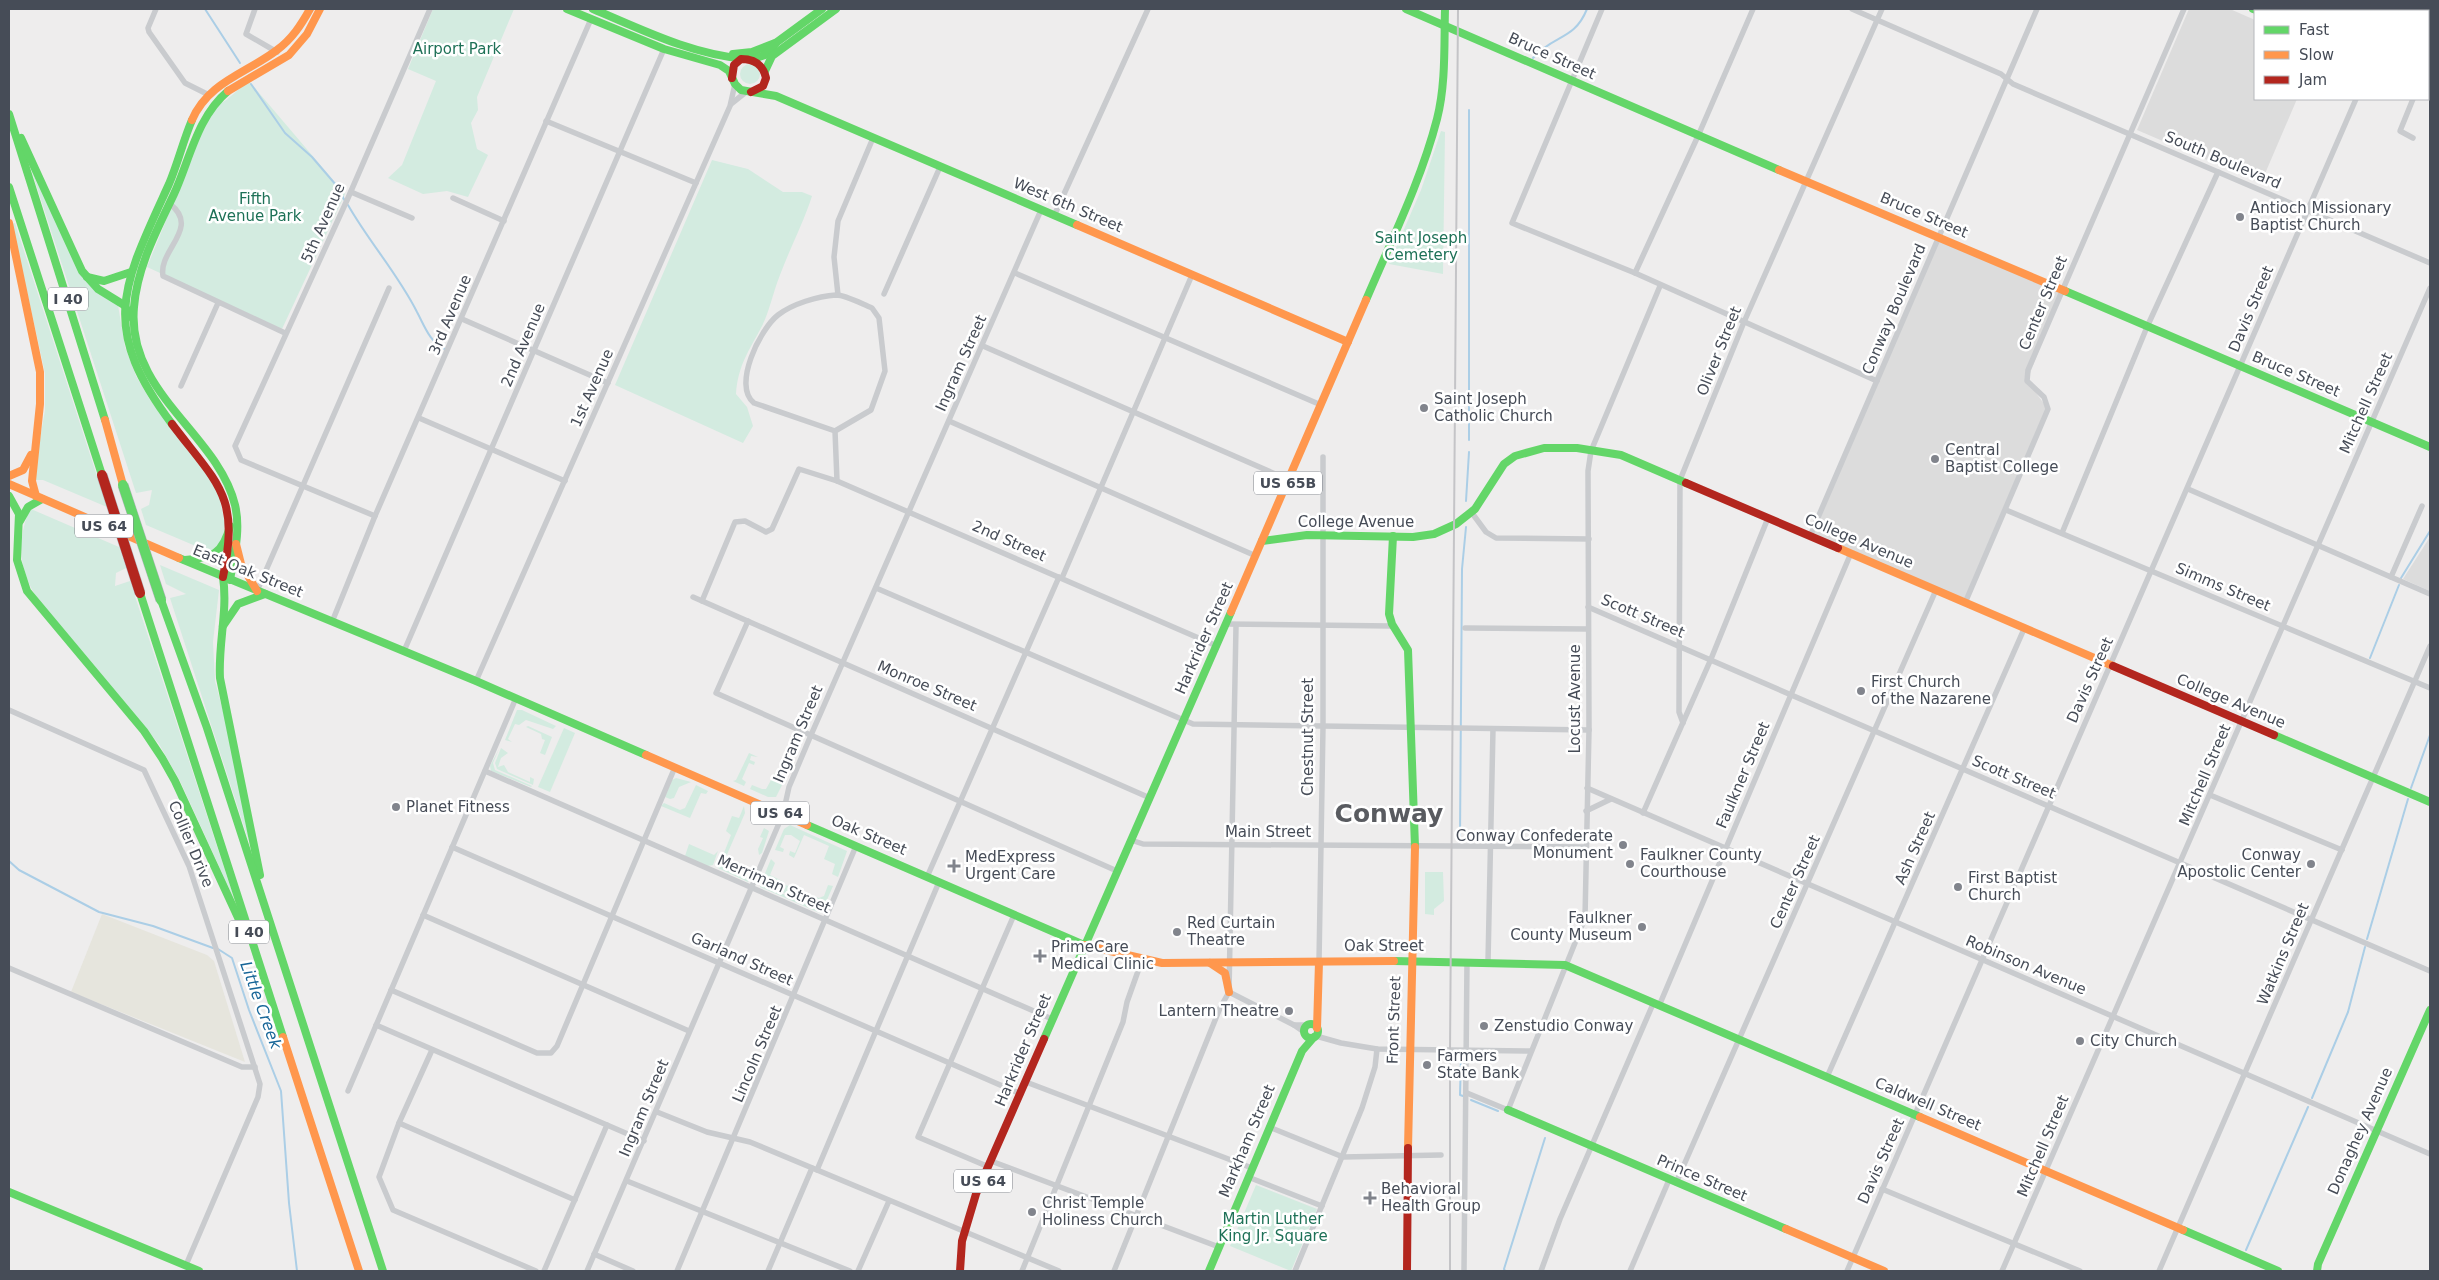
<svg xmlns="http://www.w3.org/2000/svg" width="2439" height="1280" viewBox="0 0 2439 1280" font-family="'DejaVu Sans',sans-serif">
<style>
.commercial{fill:#e6e5dd}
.education{fill:#dcdcdc}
.green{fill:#d3ebe0}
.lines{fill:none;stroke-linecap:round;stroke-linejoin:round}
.stream{stroke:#abcee6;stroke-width:2}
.street{stroke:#c9cbce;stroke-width:5.5}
.fast{stroke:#63d668;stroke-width:8}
.slow{stroke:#ff974d;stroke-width:8}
.jam{stroke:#b3261e;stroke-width:8}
.rail{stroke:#c4c4c7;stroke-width:2}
.fast-bridge-casing{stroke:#b3b5bc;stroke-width:11;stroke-linecap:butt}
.jam-bridge-casing{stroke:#b3b5bc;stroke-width:11;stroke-linecap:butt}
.fast-bridge{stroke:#63d668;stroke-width:10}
.jam-bridge{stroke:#b3261e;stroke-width:10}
.poi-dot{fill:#81848c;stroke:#fff;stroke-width:2}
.labels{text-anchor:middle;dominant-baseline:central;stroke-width:5;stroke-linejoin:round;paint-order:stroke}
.shield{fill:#fff;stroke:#7e8289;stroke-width:1}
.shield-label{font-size:14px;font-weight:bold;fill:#464c57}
.park-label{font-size:15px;fill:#1e7157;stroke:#fff}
.street-label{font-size:15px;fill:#464c57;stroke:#fff}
.poi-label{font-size:15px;fill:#464c57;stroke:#fff;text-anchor:start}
.water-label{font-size:16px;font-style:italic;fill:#186698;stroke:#fff}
.town-label{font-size:25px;font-weight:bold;fill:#595b60;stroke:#fff}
</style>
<rect width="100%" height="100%" fill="#eeeded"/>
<polygon class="commercial" points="102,914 207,955 214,961 245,1062 71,992"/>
<g class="education">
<polygon points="2189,9 2230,9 2255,20 2255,99 2297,99 2261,183 2137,130"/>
<polygon points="1938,238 2062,291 2027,381 2048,409 1965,603 1810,536"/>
<polygon points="2430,537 2430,591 2403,579"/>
</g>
<g class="green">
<polygon points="433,9 514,9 477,97 478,110 471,123 477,149 488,155 468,197 447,191 423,194 388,178 402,165 436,81 408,69"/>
<circle cx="750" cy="74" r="10"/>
<path d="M 249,81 L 345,194 L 282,329 L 147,267 L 207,120 L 218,104 C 226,103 241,86 249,81 Z"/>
<polygon points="1441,131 1445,132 1443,274 1389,264 1421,190"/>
<path d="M 712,160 L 748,169 L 783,192 L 802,192 L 812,196 C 803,224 790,248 780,275 C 773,292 770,310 762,326 C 749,351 738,365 736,394 L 747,407 L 753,426 L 743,443 L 615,385 Z"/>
<polygon points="30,166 81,273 118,305 125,347 136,376 150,400 214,484 219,495 225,524 223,537 212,554 210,549 198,547 146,525 141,509 149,505 152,490 136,493"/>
<polygon points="15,223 107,507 43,480 33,480 45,410 45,373 12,224"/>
<path d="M 31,509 L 119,547 L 126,568 L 116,573 L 115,586 L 130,581 L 235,901 L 180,781 L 159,744 L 39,601 C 24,578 18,559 23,531 C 25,523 26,516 31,509 Z"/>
<polygon points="160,565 219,590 213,642 215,681 229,734 250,845 170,598 186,594 166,584"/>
<polygon points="517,710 522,710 556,726 553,729 526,720 519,725 515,724 508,739 512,742 505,740"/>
<polygon points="528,726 552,737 545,755 540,753 545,740 542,739 541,734 526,727"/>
<polygon points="564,728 575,733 550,792 538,787"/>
<polygon points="501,748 508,753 501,758 498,767 504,765 508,772 530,782 530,777 534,779 533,785 497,769 495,763"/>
<polygon points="499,749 493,763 495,770 532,786 531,787 491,771 490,766"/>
<polygon points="749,753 758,757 751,756 750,760 755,762 754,765 749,763 742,779 746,782 744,786 733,781 736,780"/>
<polygon points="775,773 786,777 776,797 768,797 750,789 752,785 762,789 766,789"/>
<polygon points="676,778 691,782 679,787 674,798 670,799 665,797 672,780"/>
<polygon points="696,785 708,791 706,794 701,793 690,818 661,806 664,803 680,810 685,808"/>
<polygon points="744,806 745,813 722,866 747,877 750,872 752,873 748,882 718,868 731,835 726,831 732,816 739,818"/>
<polygon points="790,825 847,851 838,877 832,874 835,864 824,859 829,846 804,835 794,858 789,855 790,851 795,853 800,841 791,835 785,835 780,847 784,849 783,852 775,850 784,829"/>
<polygon points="764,828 769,831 762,853 759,855 758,849 763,838 760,837"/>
<polygon points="689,844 714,855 718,851 713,865 708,866 685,856"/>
<polygon points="771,859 775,863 770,875 784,882 783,884 819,898 824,896 828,885 833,886 823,909 761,883"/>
<polygon points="1425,872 1443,872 1444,901 1434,909 1434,915 1425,914"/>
<polygon points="761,884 822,911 820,913 760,887"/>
<polygon points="1256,1185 1317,1209 1291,1271 1230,1246"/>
</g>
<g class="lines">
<g class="stream">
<polyline points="205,9 240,63"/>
<path d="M 1533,58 C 1554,34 1574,41 1587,9"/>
<polyline points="251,84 285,133 312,157 336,185 345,201"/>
<polyline points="1469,110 1469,440"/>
<path d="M 348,205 C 369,242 398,274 417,312 C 424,325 430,343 445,349"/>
<polyline points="1466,501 1469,452"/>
<polyline points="2401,578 2430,531"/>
<polyline points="2370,658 2399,585"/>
<polyline points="2411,788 2430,735"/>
<polyline points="1460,837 1462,569 1466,527"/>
<polyline points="9,861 19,870 99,912 153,926 213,948"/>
<polyline points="2367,939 2408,799"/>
<polyline points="218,949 232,958 249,1010 281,1091 289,1203 297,1271"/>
<polyline points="1461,1057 1460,1095 1463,1096"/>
<polyline points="2312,1098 2348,1012 2365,947"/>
<polyline points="1471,1100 1498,1111"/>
<polyline points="2246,1250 2308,1107"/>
<polyline points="1505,1271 1504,1269 1545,1138"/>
</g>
<g class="street">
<polyline points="156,9 148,28 149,32 185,83 209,95"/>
<polyline points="255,9 246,34 277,52"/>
<polyline points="1602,9 1512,223 1635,273 1877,381"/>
<polyline points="1852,9 2001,74 2013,84 2430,263"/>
<polyline points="2287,11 2288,9"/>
<polyline points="2394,11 2396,9"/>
<polyline points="2413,99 2400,131 2413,138"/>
<polyline points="731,104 746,92"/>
<polyline points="546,121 696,183"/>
<polyline points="351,192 412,218"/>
<polyline points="453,198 504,221"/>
<path d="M 170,204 C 201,228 158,250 163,276 L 285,333"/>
<polyline points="1054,216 1148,9"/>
<polyline points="1015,273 1321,405"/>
<polyline points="1635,273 1698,136 1753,9"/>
<polyline points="884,294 940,167"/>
<polyline points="838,295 834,257 838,221 873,138"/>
<polyline points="462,319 608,383"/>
<polyline points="983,346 1289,480"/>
<polyline points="181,386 218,303"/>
<polyline points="419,418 565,481"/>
<polyline points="949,421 1256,556"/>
<path d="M 835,431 L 871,410 L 885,371 L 879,318 L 872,308 C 862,304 846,295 836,295 C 818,296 792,304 778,315 C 760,329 732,386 754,403 L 835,431 L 837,481 L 1217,646"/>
<polyline points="2188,489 2430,594"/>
<polyline points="2006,510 2430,688"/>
<polyline points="1472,513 1486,532 1496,538 1589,539"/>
<polyline points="375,516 241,460 235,446 348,198 430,9"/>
<polyline points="2062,533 2147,327 2218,172"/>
<polyline points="1810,536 2037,9"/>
<polyline points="2391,577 2422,506"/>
<polyline points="1062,578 1192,275"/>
<polyline points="876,588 1193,724 1589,730"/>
<polyline points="257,591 389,288"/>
<polyline points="693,597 1150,798"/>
<polyline points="702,601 735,522 745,521 766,532 772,529 799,469 837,481"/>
<polyline points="1965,603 2048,409 2044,397 2027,381 2028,370 2184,9"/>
<polyline points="1588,607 2430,971"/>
<polyline points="748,621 716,693 1117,871"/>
<polyline points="332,622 375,516 591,19"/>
<polyline points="1226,624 1391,626"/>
<polyline points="1465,628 1588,629"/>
<polyline points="404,651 664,49"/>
<polyline points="476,681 730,106 735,84"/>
<polyline points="9,710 144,770 189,866 260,1084 258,1097 186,1265"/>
<polyline points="1683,723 1679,712 1680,480 1744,322 1882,9"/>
<polyline points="485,771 1052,1019"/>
<polyline points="1587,788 2430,1154"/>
<polyline points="2210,795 2342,850"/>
<polyline points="1586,811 1611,799"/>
<polyline points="1643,813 1711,659 1768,518"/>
<polyline points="1131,840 1143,844 1585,847"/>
<polyline points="452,847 1021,1094"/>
<polyline points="927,877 1059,577"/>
<polyline points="423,915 689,1031"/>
<polyline points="1319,962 1323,727 1323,457"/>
<polyline points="1488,962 1493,729"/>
<polyline points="9,968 242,1067 255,1067"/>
<polyline points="391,990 537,1053 551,1053 557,1046 675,767"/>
<polyline points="1229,992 1294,1025 1304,1032"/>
<polyline points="1659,1006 1851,553"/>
<polyline points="376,1025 644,1141"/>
<polyline points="1294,1025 1307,1025"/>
<polyline points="1316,1036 1341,1043 1377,1049 1530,1051"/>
<polyline points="432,1050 399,1123 379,1177 393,1210 536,1271"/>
<polyline points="1827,1077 2024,629"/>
<polyline points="1026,1082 1252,1168"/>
<polyline points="348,1091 516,698"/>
<polyline points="1467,1093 1508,1110 1585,918 1589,730 1588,471 1591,451 1660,286"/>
<polyline points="657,1112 707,1132 750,1142 1059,1271"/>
<polyline points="399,1123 575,1200"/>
<polyline points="1269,1127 1343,1157 1441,1155"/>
<polyline points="991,1161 1219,1247"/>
<polyline points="989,1167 918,1137 1014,915"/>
<polyline points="817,1170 939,882"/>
<polyline points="1248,1177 1322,1206"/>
<polyline points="627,1181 850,1271"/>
<polyline points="1676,1183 1936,590"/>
<polyline points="1882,1189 2080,1271"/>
<polyline points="594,1254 633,1271"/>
<polyline points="544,1271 607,1125"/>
<polyline points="587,1271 783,814 789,787 811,735 1041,210"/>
<polyline points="677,1271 856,846"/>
<polyline points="768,1271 812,1168"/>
<polyline points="858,1271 889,1201"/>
<polyline points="1022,1271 1123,1022 1127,1002 1142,960"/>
<polyline points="1114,1271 1220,1008 1229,992 1236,626"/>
<polyline points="1295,1271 1362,1108 1375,1067 1377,1049"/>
<polyline points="1464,1271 1467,962"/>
<polyline points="1541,1271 1560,1219 1653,1004"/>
<polyline points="1630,1271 1669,1180"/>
<polyline points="1847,1271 2356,99"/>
<polyline points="2002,1271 2430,288"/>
<polyline points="2159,1271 2430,646"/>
</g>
<g class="fast">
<polyline points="567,9 664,49 720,65 729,71 735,84 741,90 776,96 1077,225"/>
<path d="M 593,9 C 643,30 690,54 745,59"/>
<polyline points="1406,9 1779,170"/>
<polyline points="2253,9 2259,11"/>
<polyline points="733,54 752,52 775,43"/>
<polyline points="753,59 765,55 777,42 822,9"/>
<polyline points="765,71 772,56 836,9"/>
<polyline points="2428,84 2430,85"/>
<path d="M 228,91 C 197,117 190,159 174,194 C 157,230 137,267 134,307 C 126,393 218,434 235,505 C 241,530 234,556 230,580"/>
<polyline points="9,114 105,420"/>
<polyline points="21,138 82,271 98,289 124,305 132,318"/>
<polyline points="9,187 102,475"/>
<polyline points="87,277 104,281 131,272"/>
<polyline points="2065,291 2430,447"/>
<path d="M 1366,300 C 1391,241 1421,181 1437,119 C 1446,84 1444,45 1445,9"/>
<path d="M 172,424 C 98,326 123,285 169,184 C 178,163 183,141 192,120"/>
<polyline points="9,496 19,514 17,560 27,591 144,731 162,758 175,781 241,924"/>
<polyline points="20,521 28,507 42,499"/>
<polyline points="1393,536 1389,614 1392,624 1408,650 1415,847"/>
<polyline points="1262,541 1307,535 1413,537 1434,534 1456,524 1475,509 1504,464 1515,456 1544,448 1577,448 1621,455 1686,483"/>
<polyline points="179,558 476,681 646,755"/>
<path d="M 185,560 C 212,558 223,554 230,526"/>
<path d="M 223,577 C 228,611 218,644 220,678 L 260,875"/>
<polyline points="140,593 283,1037"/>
<polyline points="161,600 207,728 383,1271"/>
<polyline points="223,626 238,604 265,594"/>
<polyline points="2274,735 2430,802"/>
<polyline points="807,825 1084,945"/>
<polyline points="1394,961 1565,965 1920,1117"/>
<circle cx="1311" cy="1031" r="7"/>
<polyline points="1044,1039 1231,612"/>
<polyline points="1508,1110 1786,1229"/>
<polyline points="9,1192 199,1271"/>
<polyline points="2183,1230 2278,1271"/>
<polyline points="1209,1271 1302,1051 1314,1037"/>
<polyline points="2317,1271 2318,1264 2430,1010"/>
</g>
<g class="slow">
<polyline points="228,91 289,55 307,34 320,9"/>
<path d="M 192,120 C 208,82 247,73 277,50 C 292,39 301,25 310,9"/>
<polyline points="1779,170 2065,291"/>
<polyline points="9,223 40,372 40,404 32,481 36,496"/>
<polyline points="1077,225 1348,342"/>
<polyline points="105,420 123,485"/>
<polyline points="9,476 23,470 31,455"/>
<polyline points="9,484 179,558"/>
<polyline points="236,544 241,564 257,591"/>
<polyline points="1838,548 2113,666"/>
<polyline points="1231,612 1366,300"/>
<polyline points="646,755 807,825"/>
<polyline points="1084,945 1162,963 1394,961"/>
<polyline points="1210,963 1225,973 1229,992"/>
<polyline points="1317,1028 1319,962"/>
<polyline points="283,1037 359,1271"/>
<polyline points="1920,1117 2183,1230"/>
<polyline points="1408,1148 1415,847"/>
<polyline points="1786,1229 1884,1271"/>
</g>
<g class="jam">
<path d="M 732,78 L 734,65 L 741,59 C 755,59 763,65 766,78 L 763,86 L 751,92"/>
<path d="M 172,424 C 218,485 240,495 223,577"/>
<polyline points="1686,483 1838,548"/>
<polyline points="2113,666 2274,735"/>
<polyline points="960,1271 962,1241 976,1194 1044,1039"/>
<polyline points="1407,1271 1408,1148"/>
</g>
<polyline class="rail" points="1450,1271 1450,1051 1458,9"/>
<defs>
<polyline id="fast-bridge" points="123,485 161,600"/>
<polyline id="jam-bridge" points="102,475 140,593"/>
</defs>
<use href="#fast-bridge" class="fast-bridge-casing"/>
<use href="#jam-bridge" class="jam-bridge-casing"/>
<use href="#fast-bridge" class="fast-bridge"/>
<use href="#jam-bridge" class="jam-bridge"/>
</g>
<g class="poi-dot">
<circle cx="2240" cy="217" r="5"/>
<circle cx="1424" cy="408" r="5"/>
<circle cx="1935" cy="459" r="5"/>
<circle cx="1861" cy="691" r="5"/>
<circle cx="396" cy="807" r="5"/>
<circle cx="1623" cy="845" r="5"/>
<circle cx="1630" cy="864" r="5"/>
<circle cx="2311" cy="864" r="5"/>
<path d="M951.5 858.5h5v5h5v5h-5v5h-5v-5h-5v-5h5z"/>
<circle cx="1958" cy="887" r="5"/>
<circle cx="1642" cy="927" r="5"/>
<circle cx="1177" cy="932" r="5"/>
<path d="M1037.5 948.5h5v5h5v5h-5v5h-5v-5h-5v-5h5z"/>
<circle cx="1289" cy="1011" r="5"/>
<circle cx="1484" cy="1026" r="5"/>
<circle cx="2080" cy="1041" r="5"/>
<circle cx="1427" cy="1065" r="5"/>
<path d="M1367.5 1190.5h5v5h5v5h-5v5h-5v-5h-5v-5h5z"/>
<circle cx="1032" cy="1212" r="5"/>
</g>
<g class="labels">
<g class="shield">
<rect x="48" y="287.5" width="40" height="23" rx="4"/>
<rect x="1254" y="471.5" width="68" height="23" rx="4"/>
<rect x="75" y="514.5" width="58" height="23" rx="4"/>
<rect x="751" y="801.5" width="58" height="23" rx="4"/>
<rect x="229" y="920.5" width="40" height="23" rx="4"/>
<rect x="954" y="1169.5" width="58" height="23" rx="4"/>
</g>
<g class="shield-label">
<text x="68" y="299">I 40</text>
<text x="1288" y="483">US 65B</text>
<text x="104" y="526">US 64</text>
<text x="780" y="813">US 64</text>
<text x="249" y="932">I 40</text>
<text x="983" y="1181">US 64</text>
</g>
<g class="park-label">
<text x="457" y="49">Airport Park</text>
<text x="255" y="199">Fifth<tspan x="255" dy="17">Avenue Park</tspan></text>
<text x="1421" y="238">Saint Joseph<tspan x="1421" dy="17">Cemetery</tspan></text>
<text x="1273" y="1219">Martin Luther<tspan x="1273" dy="17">King Jr. Square</tspan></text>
</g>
<g class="street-label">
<text transform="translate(1552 56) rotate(24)">Bruce Street</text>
<text transform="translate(2223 160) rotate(23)">South Boulevard</text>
<text transform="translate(1068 205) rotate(23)">West 6th Street</text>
<text transform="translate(1924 215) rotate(23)">Bruce Street</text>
<text transform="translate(323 223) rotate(-66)">5th Avenue</text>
<text transform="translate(2043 303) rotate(-67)">Center Street</text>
<text transform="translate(1894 309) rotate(-67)">Conway Boulevard</text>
<text transform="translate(2251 309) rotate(-67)">Davis Street</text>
<text transform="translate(450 315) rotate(-67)">3rd Avenue</text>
<text transform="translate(523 345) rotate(-67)">2nd Avenue</text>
<text transform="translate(1719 351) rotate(-68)">Oliver Street</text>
<text transform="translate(961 363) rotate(-66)">Ingram Street</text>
<text transform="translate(2296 374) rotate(23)">Bruce Street</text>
<text transform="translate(592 388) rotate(-66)">1st Avenue</text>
<text transform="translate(2366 403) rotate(-66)">Mitchell Street</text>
<text x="1356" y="522">College Avenue</text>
<text transform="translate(1009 541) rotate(24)">2nd Street</text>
<text transform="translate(1859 541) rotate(23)">College Avenue</text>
<text transform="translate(248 571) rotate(22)">East Oak Street</text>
<text transform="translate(2223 587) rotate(23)">Simms Street</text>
<text transform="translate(1643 616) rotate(23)">Scott Street</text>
<text transform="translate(1204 638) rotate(-66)">Harkrider Street</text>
<text transform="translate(2090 680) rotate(-66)">Davis Street</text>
<text transform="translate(927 686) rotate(23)">Monroe Street</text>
<text transform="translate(1575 699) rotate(-90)">Locust Avenue</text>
<text transform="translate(2231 701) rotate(23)">College Avenue</text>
<text transform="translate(798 734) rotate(-67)">Ingram Street</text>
<text transform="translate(1308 737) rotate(-90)">Chestnut Street</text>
<text transform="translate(1743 775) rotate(-67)">Faulkner Street</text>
<text transform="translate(2205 775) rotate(-67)">Mitchell Street</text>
<text transform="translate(2014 777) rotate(23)">Scott Street</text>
<text x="1268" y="832">Main Street</text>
<text transform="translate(869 835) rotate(23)">Oak Street</text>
<text transform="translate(191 844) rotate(67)">Collier Drive</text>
<text transform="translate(1915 848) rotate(-66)">Ash Street</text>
<text transform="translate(1795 882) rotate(-66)">Center Street</text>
<text transform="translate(774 884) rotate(24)">Merriman Street</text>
<text x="1384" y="946">Oak Street</text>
<text transform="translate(2283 954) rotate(-67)">Watkins Street</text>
<text transform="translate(742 959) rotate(24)">Garland Street</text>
<text transform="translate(2026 965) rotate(23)">Robinson Avenue</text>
<text transform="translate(1394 1020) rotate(-88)">Front Street</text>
<text transform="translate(1023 1050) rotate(-67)">Harkrider Street</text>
<text transform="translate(757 1054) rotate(-67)">Lincoln Street</text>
<text transform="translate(1928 1104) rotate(23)">Caldwell Street</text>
<text transform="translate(644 1108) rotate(-67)">Ingram Street</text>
<text transform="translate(2360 1131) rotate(-66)">Donaghey Avenue</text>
<text transform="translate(1247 1141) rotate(-67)">Markham Street</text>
<text transform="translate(2043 1146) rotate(-67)">Mitchell Street</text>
<text transform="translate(1881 1161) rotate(-66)">Davis Street</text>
<text transform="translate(1702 1178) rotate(23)">Prince Street</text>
</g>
<g class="poi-label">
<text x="2250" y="208">Antioch Missionary<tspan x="2250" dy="17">Baptist Church</tspan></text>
<text x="1434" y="399">Saint Joseph<tspan x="1434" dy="17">Catholic Church</tspan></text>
<text x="1945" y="450">Central<tspan x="1945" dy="17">Baptist College</tspan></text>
<text x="1871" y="682">First Church<tspan x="1871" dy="17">of the Nazarene</tspan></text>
<text x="406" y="807">Planet Fitness</text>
<text x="1613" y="836" text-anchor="end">Conway Confederate<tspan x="1613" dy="17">Monument</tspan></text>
<text x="1640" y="855">Faulkner County<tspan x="1640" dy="17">Courthouse</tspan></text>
<text x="2301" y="855" text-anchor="end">Conway<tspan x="2301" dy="17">Apostolic Center</tspan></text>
<text x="965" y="857">MedExpress<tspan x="965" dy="17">Urgent Care</tspan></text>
<text x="1968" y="878">First Baptist<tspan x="1968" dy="17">Church</tspan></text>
<text x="1632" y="918" text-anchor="end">Faulkner<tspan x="1632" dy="17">County Museum</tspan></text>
<text x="1187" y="923">Red Curtain<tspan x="1187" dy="17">Theatre</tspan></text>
<text x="1051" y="947">PrimeCare<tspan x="1051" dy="17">Medical Clinic</tspan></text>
<text x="1279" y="1011" text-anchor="end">Lantern Theatre</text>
<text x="1494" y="1026">Zenstudio Conway</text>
<text x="2090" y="1041">City Church</text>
<text x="1437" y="1056">Farmers<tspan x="1437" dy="17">State Bank</tspan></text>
<text x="1381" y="1189">Behavioral<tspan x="1381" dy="17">Health Group</tspan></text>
<text x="1042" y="1203">Christ Temple<tspan x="1042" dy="17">Holiness Church</tspan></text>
</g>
<g class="water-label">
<text transform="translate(261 1005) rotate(70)">Little Creek</text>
</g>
<g class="town-label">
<text x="1389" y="813">Conway</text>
</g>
</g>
<rect width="2439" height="1280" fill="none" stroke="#464c57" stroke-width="20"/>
<rect x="2254" y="10" width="175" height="90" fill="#ffffff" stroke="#b5b7bc"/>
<rect x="2264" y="26" width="25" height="8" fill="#63d668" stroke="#b5b7bc"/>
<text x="2299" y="35" font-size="15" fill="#464c57">Fast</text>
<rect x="2264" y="51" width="25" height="8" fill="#ff974d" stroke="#b5b7bc"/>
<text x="2299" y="60" font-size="15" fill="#464c57">Slow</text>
<rect x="2264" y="76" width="25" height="8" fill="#b3261e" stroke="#b5b7bc"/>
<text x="2299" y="85" font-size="15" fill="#464c57">Jam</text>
</svg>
